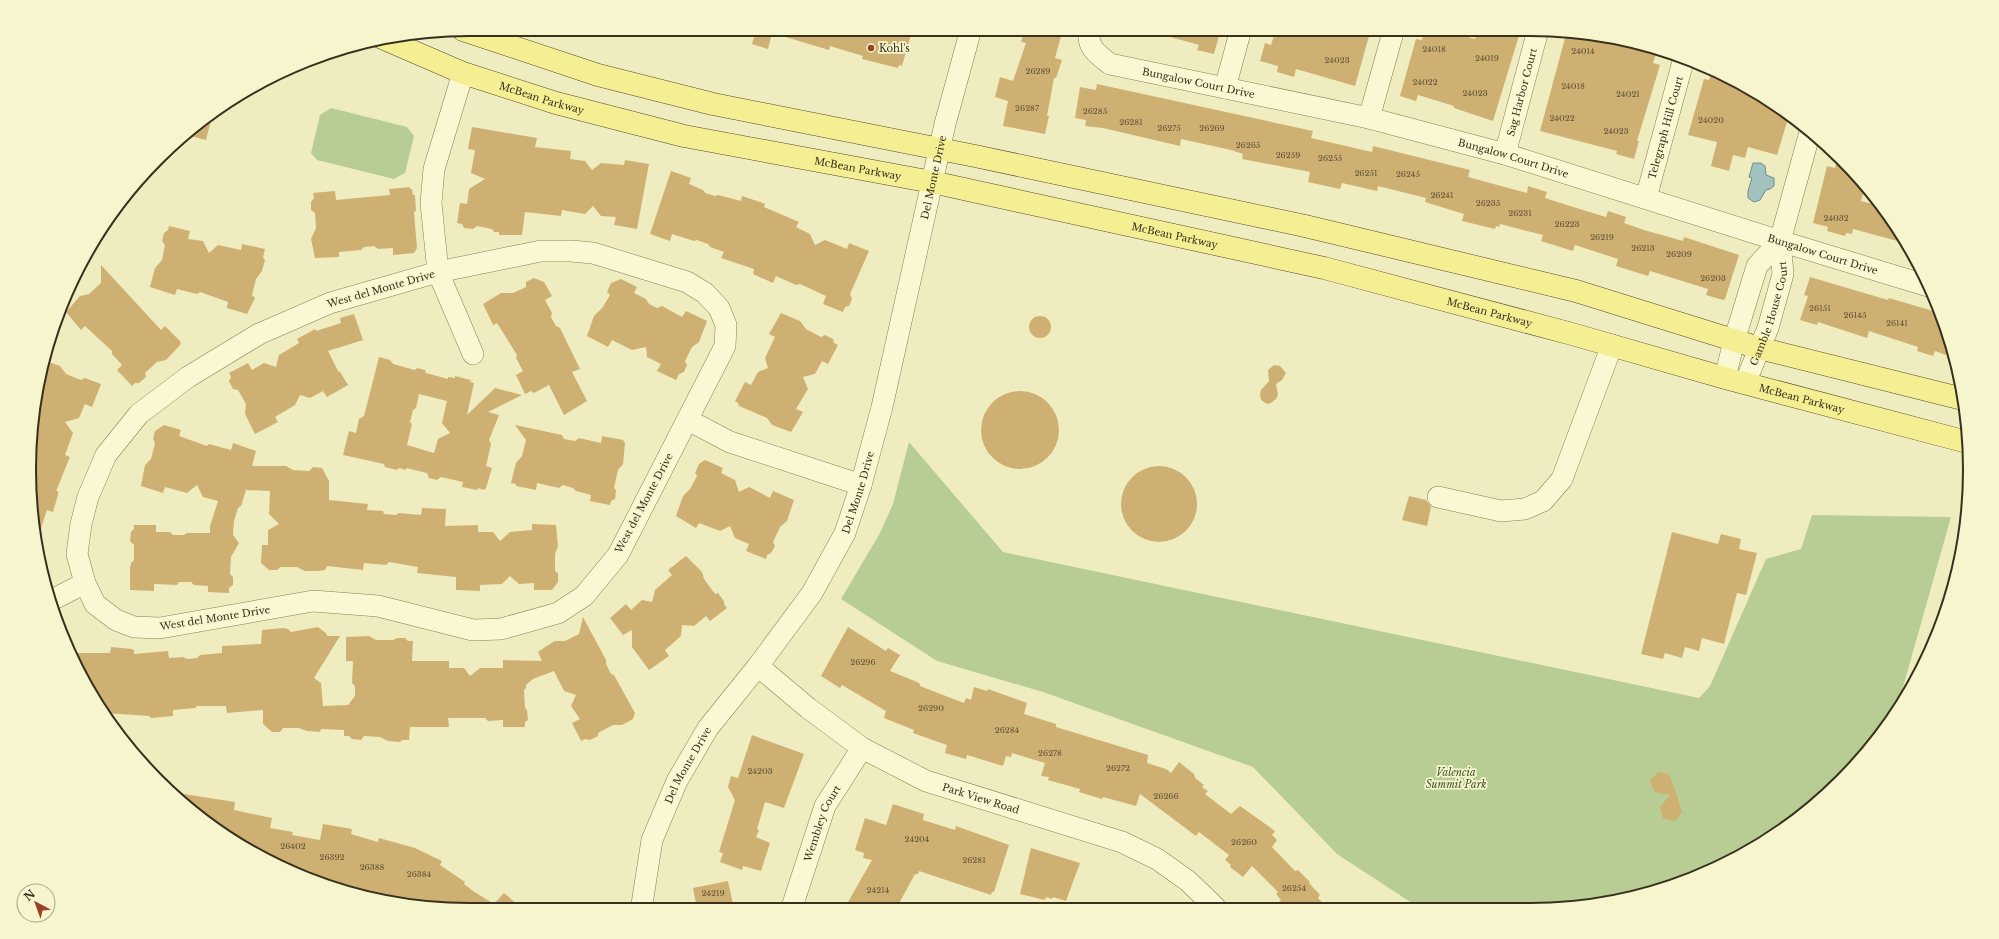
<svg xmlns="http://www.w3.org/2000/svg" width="1999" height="939" viewBox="0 0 1999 939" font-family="'Libre Baskerville',serif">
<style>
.green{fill:#b8cd93}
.water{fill:#a2c1bf;stroke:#698e8f}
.building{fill:#cfb073;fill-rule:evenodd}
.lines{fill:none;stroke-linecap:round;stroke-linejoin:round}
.minor-casing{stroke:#887e57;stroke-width:22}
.major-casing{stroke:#564a2b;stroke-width:23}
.minor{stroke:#faf8d2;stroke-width:21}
.major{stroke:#f5ef94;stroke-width:22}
.poi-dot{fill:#994125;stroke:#f6f5ce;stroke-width:1.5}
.labels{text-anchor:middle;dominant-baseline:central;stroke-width:3.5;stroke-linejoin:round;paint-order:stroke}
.number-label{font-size:8px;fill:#5d5032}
.poi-label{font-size:10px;fill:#37301c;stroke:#f6f5ce;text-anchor:start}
.street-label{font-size:10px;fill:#37301c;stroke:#f6f5ce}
.park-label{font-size:10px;font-style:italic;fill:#3b5422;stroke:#f6f5ce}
.rim{fill:none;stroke:#37301c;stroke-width:2}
</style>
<rect width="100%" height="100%" fill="#efedbf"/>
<g class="green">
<polygon points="331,108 407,127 414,136 405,173 394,179 317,160 311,153 320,115"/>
<polygon points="909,442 1003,552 1699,698 1710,686 1766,559 1801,549 1812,515 1951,517 1898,705 1879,737 1798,819 1698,876 1587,906 1418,907 1337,854 1253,767 1043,692 937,661 841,599 880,533 893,504"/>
</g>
<polygon class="water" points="1753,163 1761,163 1765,166 1766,175 1774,178 1774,186 1770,189 1766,190 1760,200 1754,202 1748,198 1748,191 1752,178 1749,177"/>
<g class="building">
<polygon points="756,29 904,29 912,31 902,66 899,65 898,68 862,59 863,56 830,46 829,50 772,33 768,49 752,44"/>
<polygon points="1025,29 1063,29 1055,58 1062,60 1056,78 1054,78 1047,116 1049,116 1045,134 1003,126 1008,101 995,97 1000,77 1013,81 1026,43 1021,42"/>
<polygon points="1156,29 1214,29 1213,35 1219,36 1214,54 1197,50 1199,45 1156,33"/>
<polygon points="1276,29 1371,29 1355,86 1296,69 1294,77 1277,72 1278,66 1260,61 1265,43 1271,45"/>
<polygon points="1425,29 1438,29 1475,39 1478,29 1521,29 1493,121 1454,108 1454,106 1418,95 1416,101 1400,96 1416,39 1422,40"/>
<polygon points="1572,33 1616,38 1657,50 1653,63 1660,65 1637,141 1639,141 1634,159 1616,154 1617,151 1540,131 1565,38 1570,39"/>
<polygon points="1712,70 1774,103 1789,115 1777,155 1748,147 1745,158 1733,155 1729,171 1711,166 1717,142 1688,135 1704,79 1709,80"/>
<polygon points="1097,84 1313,131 1311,138 1372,152 1373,146 1470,170 1468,177 1527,193 1528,186 1547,192 1545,198 1570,206 1606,217 1608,211 1626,217 1624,223 1644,230 1683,241 1684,237 1739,255 1725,299 1723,300 1706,295 1708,289 1650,271 1648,276 1616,266 1618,259 1575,245 1573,251 1541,241 1543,235 1500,224 1499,227 1496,226 1495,229 1462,221 1464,214 1425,202 1426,198 1378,186 1377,191 1342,183 1340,189 1308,182 1310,172 1242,159 1243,154 1231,150 1181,139 1180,146 1103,128 1085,126 1086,120 1075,118 1080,87 1096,90"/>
<polygon points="213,112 206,140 186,135 201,120"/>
<polygon points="472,127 537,138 535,147 571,151 570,159 585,161 592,170 601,163 624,165 625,160 649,164 637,229 614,225 616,217 601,216 593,206 585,214 562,210 561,216 525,212 522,235 499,235 499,232 494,232 492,229 477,226 473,229 464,228 462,224 457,223 460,203 467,204 469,189 485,179 471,173 475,150 468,149"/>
<polygon points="1838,156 1865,187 1861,201 1880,206 1896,225 1905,243 1853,229 1852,234 1846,233 1845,236 1827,231 1828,227 1813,223 1827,166 1835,168"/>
<polygon points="671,171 691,178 689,184 703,190 705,193 715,196 718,195 741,201 742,196 763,203 765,204 764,207 799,222 796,227 810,234 815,245 825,240 847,249 849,243 869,251 850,294 852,299 849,306 845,307 843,312 823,304 826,296 800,284 796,285 776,276 773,283 753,274 754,269 721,258 724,252 710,247 708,244 697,240 694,241 672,234 670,241 650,234"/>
<polygon points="410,187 410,189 412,189 413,195 415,195 416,211 414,212 417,248 414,253 393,255 393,248 378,249 374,246 364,247 361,250 339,252 339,257 315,258 311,239 316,228 315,213 311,210 311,202 314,198 313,193 335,191 336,200 390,195 389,189"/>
<polygon points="169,226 190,231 188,239 203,241 209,253 218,245 241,250 242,244 265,249 263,257 265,260 262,271 256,279 252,295 255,298 247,314 227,308 228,302 200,292 197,294 177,289 175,295 150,287 155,268 162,260 165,245 162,241 164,233 168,230"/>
<polygon points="101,265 161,330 165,326 180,341 181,344 166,360 157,362 145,373 146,377 139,383 135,383 132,386 117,370 122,365 112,354 112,351 85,326 81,330 66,312 80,296 89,294 101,283"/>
<polygon points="1810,277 1888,300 1889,298 1940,313 1950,344 1946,355 1935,351 1933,356 1917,351 1918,347 1869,331 1867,338 1818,322 1817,325 1800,320 1808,296 1804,295"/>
<polygon points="534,278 544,282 552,296 545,300 552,313 551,317 556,326 560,328 580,369 572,372 587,401 564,415 549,385 534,393 531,391 525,394 516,375 523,371 516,358 517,355 497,323 493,325 483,304 501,293 513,293 526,287 526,282"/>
<polygon points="621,279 637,287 634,293 646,299 649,304 657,308 662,306 682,317 686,311 707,321 699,342 692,347 685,361 687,365 684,372 679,374 676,380 657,371 661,364 647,357 646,347 632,350 612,340 608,347 587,336 594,316 603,307 610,295 607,292 611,283"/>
<polygon points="781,313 800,321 806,329 821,337 825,335 833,339 834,343 838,345 828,364 822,361 815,374 803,377 808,389 796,409 803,412 791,432 772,425 767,418 739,406 738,403 735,401 745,382 751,385 758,372 768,368 765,358 775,337 769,334"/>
<polygon points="354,314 363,340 328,351 338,371 340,372 348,385 327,397 323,391 310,398 300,395 295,405 275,417 278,422 255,434 245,414 246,404 238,390 233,389 229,381 231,377 229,373 248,363 252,370 264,363 276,367 279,355 299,343 297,339 315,329 316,331 341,323 340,318"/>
<circle cx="1040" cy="327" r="11"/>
<path d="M 379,357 L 390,360 L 393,364 L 415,370 L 417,368 L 425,370 L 426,373 L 448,379 L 448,377 L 455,378 L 455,376 L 471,380 L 470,382 L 474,383 L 467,415 L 495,388 L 522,395 L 488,412 L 499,415 L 489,440 L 491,444 L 486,466 L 492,468 L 486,488 L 484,490 L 478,488 L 477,490 L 462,487 L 463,482 L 441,477 L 437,480 L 429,478 L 427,473 L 406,468 L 406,470 L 399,468 L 397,470 L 385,467 L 384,464 L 343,455 L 349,431 L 356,433 L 359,419 L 364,416 ZM 419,394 L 447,401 L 442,423 L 450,433 L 438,439 L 434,453 L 407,445 L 412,424 L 410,422 L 413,410 L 416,408 Z"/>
<polygon points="49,362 60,366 66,374 81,380 85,378 101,384 92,407 85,404 79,418 65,422 73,433 65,455 70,457 56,491 58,491 58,495 53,512 47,510 36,543 33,527 29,469 38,383 44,363"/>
<polygon points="1274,365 1280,366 1286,373 1282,380 1276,384 1278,395 1276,399 1271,403 1267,404 1261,400 1260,394 1261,390 1269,381 1268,370"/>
<circle cx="1020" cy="430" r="39"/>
<polygon points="164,425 181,430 179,436 207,446 209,444 231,450 233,443 256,451 252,466 286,466 293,470 309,471 313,467 322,468 329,481 329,500 368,504 367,510 383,511 384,514 396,515 399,513 421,515 422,508 446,509 445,526 478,525 478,532 493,532 500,541 510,532 532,530 532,524 556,525 558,546 555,554 555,571 558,573 558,582 552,590 534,590 534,583 519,584 510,576 502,584 480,585 480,591 456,590 456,577 417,573 418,567 389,562 386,565 364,563 363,570 327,566 325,570 317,571 305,571 297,567 281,567 277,570 269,570 261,563 262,545 268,545 268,530 279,524 269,514 270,491 246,490 241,506 238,508 234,521 233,535 239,543 231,557 230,574 233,577 233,585 229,588 229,593 208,592 208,586 194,585 191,582 179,582 177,585 154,584 154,591 130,590 130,568 131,563 134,560 134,545 130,541 131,532 134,529 134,525 156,525 156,532 170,532 173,535 184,535 187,533 210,533 210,526 218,501 203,497 197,485 187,493 165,487 163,493 141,486 145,465 151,459 155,443 153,439 155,431"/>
<polygon points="515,425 562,435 564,439 575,441 579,438 601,443 602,436 623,440 625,443 623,464 618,470 614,488 616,490 615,499 611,501 610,505 590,501 591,495 576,491 573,488 563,485 559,488 537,483 536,490 516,486 516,484 511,483 516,463 522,456 526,440"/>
<polygon points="705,460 723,468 721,473 735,480 739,492 749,487 770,498 773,491 794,500 787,521 780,527 773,542 775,546 771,553 767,555 766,559 746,551 749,544 735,538 730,526 720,531 699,523 696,528 676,516 683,496 690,489 697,476 695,473 699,464"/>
<circle cx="1159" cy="504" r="38"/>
<polygon points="1409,496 1426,500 1431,507 1427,526 1402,520"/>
<polygon points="1672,532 1718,544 1721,534 1741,539 1739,549 1757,553 1746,595 1737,593 1724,644 1702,638 1699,651 1685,647 1682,658 1665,653 1663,659 1641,654"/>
<polygon points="686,556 702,572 704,579 715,594 718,593 724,601 724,604 727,608 710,621 706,616 694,626 682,625 681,636 665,650 669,656 649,670 632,647 632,630 623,635 610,618 626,604 631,610 642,600 652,602 655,590 672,575 668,570"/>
<polygon points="583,617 606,660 606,664 611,674 614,675 635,713 633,719 622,725 613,725 598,733 598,736 590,740 585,739 581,741 572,723 580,719 571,706 576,695 564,691 554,671 533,679 526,685 526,688 524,690 525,708 527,710 528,720 525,722 525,727 503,727 503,720 488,721 485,718 448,718 449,727 410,727 409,740 402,740 400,742 388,741 380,737 364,736 361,740 352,739 349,736 344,736 344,730 321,729 320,732 307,731 299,728 283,728 280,732 272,732 263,724 263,710 227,713 226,706 197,706 195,708 173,710 173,716 151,718 149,716 105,713 75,665 70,653 110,653 111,647 132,649 134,650 134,654 168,651 169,658 183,657 187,659 197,658 200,655 222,653 222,646 261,644 262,630 283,628 288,629 291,632 318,627 327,634 327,636 340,636 314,678 321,683 323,706 348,705 355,696 355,686 352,683 353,661 346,661 346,637 369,636 376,640 393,640 397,638 405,638 408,641 413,641 412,661 449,661 449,668 464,668 470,676 480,668 503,668 503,660 542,661 538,652 545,647 555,641 565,641 579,634"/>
<polygon points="848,627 886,651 888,648 900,655 890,671 917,682 920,684 920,686 930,690 964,703 966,698 971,700 974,687 987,691 988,689 1027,703 1024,714 1056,724 1056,727 1148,755 1147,763 1166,769 1171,773 1179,762 1194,774 1195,778 1204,785 1202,787 1208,791 1205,794 1231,814 1240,806 1275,831 1272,835 1277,840 1272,847 1295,871 1298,870 1310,882 1309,883 1320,895 1318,898 1327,907 1272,907 1281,900 1276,894 1278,892 1252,866 1243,877 1230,867 1231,865 1225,860 1229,855 1199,832 1196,836 1140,794 1136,806 1103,797 1102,799 1079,792 1080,789 1048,780 1049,777 1041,776 1045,763 1012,753 1011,757 1006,756 1003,766 967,755 966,759 945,753 947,745 913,733 914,730 884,718 886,711 842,685 840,688 821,676"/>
<polygon points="752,735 804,754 784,808 765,802 757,829 759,830 756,837 770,843 761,871 743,866 742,870 720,862 723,853 719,852 735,800 728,787 731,776 738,778"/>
<polygon points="1658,772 1669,774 1677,796 1682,812 1675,821 1663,818 1660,807 1670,795 1655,792 1650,781"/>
<polygon points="171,792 235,802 234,810 272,818 270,828 293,832 292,835 320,840 323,824 352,829 351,834 378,842 379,838 415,848 442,861 440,865 465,882 464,884 473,891 494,904 504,893 524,910 469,910 402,903 362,891 362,889 324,882 325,878 290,871 225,836"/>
<polygon points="893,804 924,814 923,820 955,830 956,826 1009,845 994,892 992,892 991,895 919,871 918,874 915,874 896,909 844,909 872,860 863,858 864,853 855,850 865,818 886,825"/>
<polygon points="1031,848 1080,863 1066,901 1053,897 1052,899 1046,897 1045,900 1020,894"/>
<polygon points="728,881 734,909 697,909 693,888"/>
</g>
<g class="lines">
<defs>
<g id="minor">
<path id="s1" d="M 1090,29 C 1085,46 1098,55 1110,64 L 1369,118 L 1505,154 L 1780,241 L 1928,286"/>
<polyline points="463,73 434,169 431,203 438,272 473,354"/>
<polyline points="1225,88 1241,29"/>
<polyline points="1369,118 1394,29"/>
<path id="s2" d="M 1505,154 L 1538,30"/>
<path id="s3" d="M 1646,198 L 1684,58"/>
<polygon points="541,251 571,251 593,253 687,282 705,293 719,308 726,325 725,346 618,555 584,596 558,613 501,629 473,630 378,606 313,601 160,628 134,627 116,620 95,604 85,583 77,554 81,524 88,497 106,455 139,414 188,377 259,334 330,303 438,272"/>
<polyline points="1725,378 1734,341 1757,266 1780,241"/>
<path id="s4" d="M 1745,383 L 1768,328 L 1783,274 L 1780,241 L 1810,132"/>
<polyline points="688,420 730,442 861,485"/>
<polyline points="1438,497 1501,511 1525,509 1543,501 1562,479 1612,345"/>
<polyline points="50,601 85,583"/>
<path id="s5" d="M 758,666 L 808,708 L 862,748 L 926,781 L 1122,842 L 1157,859 L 1188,881 L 1215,907"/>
<path id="s6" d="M 793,904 L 825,806 L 862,748"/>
<path id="s7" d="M 643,909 L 642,904 L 652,840 L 677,781 L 708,728 L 758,666 L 812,593 L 845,533 L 861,485 L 882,407 L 945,124 L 971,29"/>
</g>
<g id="major">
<polyline points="463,30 598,75 713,104 975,156 1305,226 1576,291 1759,348 1963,399"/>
<path id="s8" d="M 382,38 L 463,73 L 556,103 L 684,136 L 932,182 L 1324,268 L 1572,334 L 1725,378 L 1967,442"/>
</g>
</defs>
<use href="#minor" class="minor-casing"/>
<use href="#major" class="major-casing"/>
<use href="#minor" class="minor"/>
<use href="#major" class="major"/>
</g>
<circle class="poi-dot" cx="871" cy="48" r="4"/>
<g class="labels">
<g class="number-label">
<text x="1434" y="49">24018</text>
<text x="1583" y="51">24014</text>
<text x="1487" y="58">24019</text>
<text x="1337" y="60">24023</text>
<text x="1038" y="71">26289</text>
<text x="1425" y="82">24022</text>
<text x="1573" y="86">24018</text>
<text x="1475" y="93">24023</text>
<text x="1628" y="94">24021</text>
<text x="1027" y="108">26287</text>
<text x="1095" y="111">26285</text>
<text x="1562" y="118">24022</text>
<text x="1711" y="120">24020</text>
<text x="1131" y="122">26281</text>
<text x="1169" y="128">26275</text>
<text x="1212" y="128">26269</text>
<text x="1616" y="131">24023</text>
<text x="1248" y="145">26265</text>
<text x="1288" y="155">26259</text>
<text x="1330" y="158">26255</text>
<text x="1366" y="173">26251</text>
<text x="1408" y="174">26245</text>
<text x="1442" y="195">26241</text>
<text x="1488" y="203">26235</text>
<text x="1520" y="213">26231</text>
<text x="1836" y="218">24032</text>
<text x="1567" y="224">26223</text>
<text x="1602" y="237">26219</text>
<text x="1643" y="248">26213</text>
<text x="1679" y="254">26209</text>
<text x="1713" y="278">26203</text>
<text x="1820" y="308">26151</text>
<text x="1855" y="315">26145</text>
<text x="1897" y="323">26141</text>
<text x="863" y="662">26296</text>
<text x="931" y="708">26290</text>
<text x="1007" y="730">26284</text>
<text x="1050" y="753">26278</text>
<text x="1118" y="768">26272</text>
<text x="760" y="771">24203</text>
<text x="1166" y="796">26266</text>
<text x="917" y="839">24204</text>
<text x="1244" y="842">26260</text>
<text x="293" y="846">26402</text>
<text x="332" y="857">26392</text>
<text x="974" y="860">26281</text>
<text x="372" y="867">26388</text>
<text x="419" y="874">26384</text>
<text x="1294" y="888">26254</text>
<text x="878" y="890">24214</text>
<text x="713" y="893">24219</text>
</g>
<g class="poi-label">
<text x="879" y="48">Kohl's</text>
</g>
<g class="street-label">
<text stroke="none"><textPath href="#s1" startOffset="134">Bungalow Court Drive</textPath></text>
<text stroke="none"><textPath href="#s2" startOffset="64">Sag Harbor Court</textPath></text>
<text stroke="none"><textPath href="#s8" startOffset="171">McBean Parkway</textPath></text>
<text stroke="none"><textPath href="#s3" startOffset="73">Telegraph Hill Court</textPath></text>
<text stroke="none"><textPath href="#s1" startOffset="458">Bungalow Court Drive</textPath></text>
<text stroke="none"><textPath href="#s8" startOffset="495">McBean Parkway</textPath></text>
<text stroke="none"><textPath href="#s7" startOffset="801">Del Monte Drive</textPath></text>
<text stroke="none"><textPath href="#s8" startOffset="819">McBean Parkway</textPath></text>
<text stroke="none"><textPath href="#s1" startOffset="782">Bungalow Court Drive</textPath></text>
<text transform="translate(381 289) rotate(-16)">West del Monte Drive</text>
<text stroke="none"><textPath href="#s8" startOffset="1143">McBean Parkway</textPath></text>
<text stroke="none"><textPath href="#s4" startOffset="74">Gamble House Court</textPath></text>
<text stroke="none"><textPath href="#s8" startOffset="1467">McBean Parkway</textPath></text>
<text stroke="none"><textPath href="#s7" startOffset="477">Del Monte Drive</textPath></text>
<text transform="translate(644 503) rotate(-62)">West del Monte Drive</text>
<text transform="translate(215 618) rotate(-9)">West del Monte Drive</text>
<text stroke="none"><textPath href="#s7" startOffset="153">Del Monte Drive</textPath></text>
<text stroke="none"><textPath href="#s5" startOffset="262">Park View Road</textPath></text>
<text stroke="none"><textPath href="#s6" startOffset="86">Wembley Court</textPath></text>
</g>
<g class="park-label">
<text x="1456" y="772">Valencia<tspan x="1456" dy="12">Summit Park</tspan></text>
</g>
</g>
<path d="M0 0H1999V939H0ZM469 36H1530A433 433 0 0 1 1963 469V470A433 433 0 0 1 1530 903H469A433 433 0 0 1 36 470V469A433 433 0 0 1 469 36Z" fill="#f6f5ce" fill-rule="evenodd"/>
<path class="rim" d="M469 36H1530A433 433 0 0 1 1963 469V470A433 433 0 0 1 1530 903H469A433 433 0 0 1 36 470V469A433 433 0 0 1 469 36Z"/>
<g transform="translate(36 903) rotate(319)"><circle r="19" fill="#f6f5ce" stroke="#aaa687"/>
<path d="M0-3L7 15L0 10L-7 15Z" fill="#994125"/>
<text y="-6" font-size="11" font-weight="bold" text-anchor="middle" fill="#37301c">N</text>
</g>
</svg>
